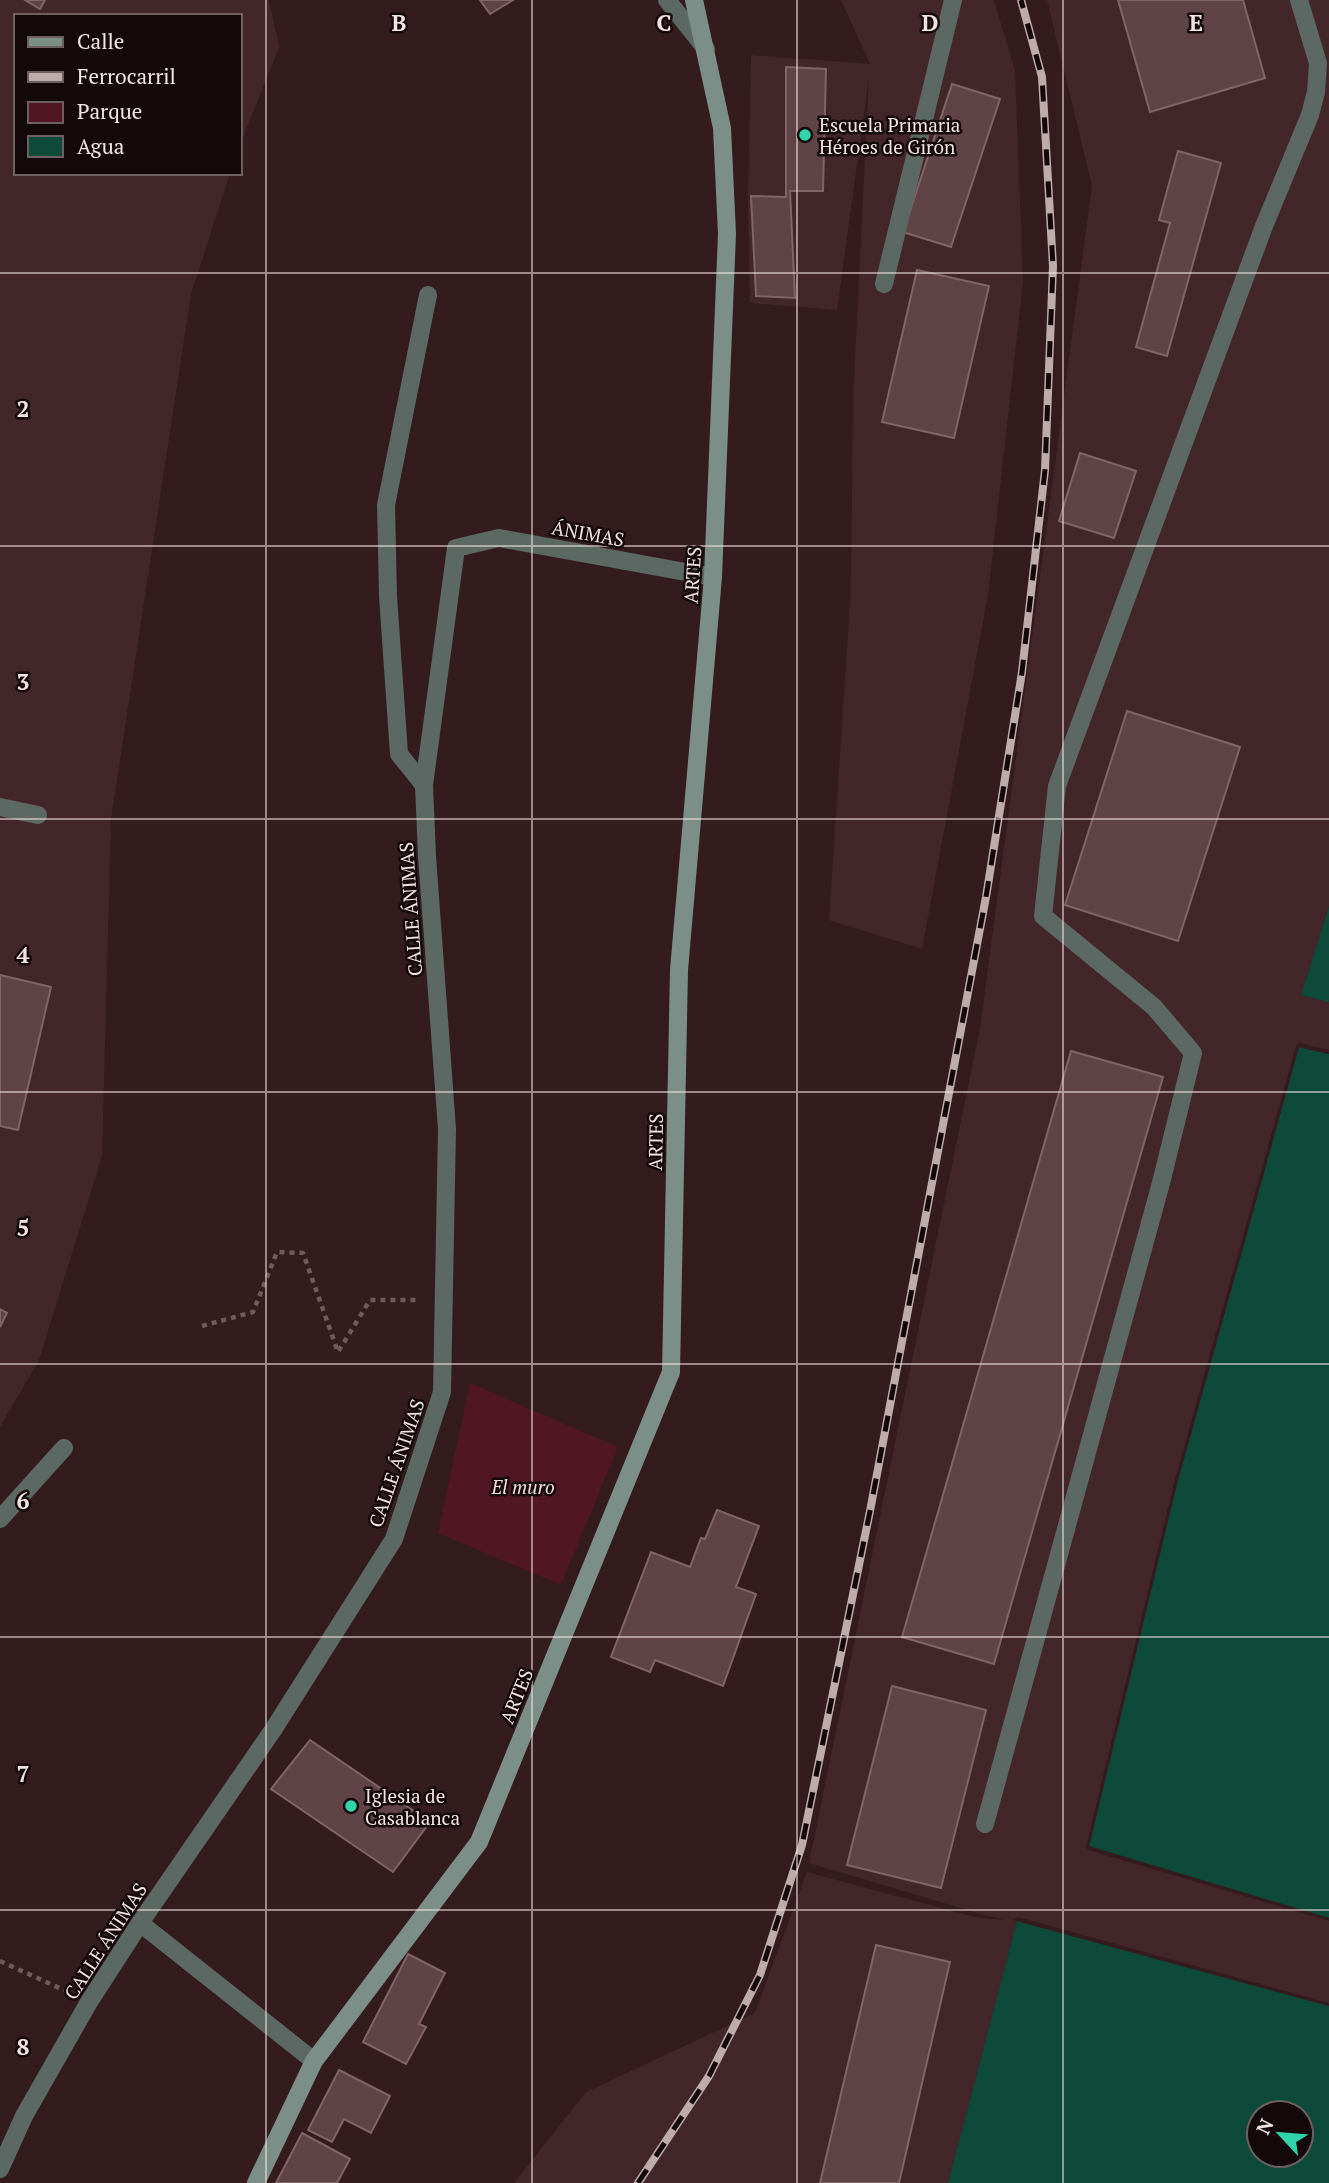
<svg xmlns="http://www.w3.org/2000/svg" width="1329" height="2183" viewBox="0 0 1329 2183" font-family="'PT Serif',serif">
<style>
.built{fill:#43262a}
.green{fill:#511623}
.water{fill:#0d4a3a;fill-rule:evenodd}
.pier{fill:#331b1e}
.building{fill:#5f4346;stroke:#816467;stroke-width:2}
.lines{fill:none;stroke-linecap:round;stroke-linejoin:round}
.path{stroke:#6f5a5c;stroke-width:4.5;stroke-dasharray:5 5;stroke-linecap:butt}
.service{stroke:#5c6863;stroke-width:18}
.minor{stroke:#5c6863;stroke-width:18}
.tertiary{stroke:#5c6863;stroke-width:18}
.secondary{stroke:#7b8f88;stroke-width:18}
.rail-casing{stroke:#beabac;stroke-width:8}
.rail{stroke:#14090a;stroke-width:5;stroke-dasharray:16;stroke-linecap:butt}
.grid{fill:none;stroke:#f4e3e4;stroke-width:2;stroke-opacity:0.55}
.poi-dot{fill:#30d4aa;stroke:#14090a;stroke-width:2.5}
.labels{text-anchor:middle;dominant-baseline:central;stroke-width:5;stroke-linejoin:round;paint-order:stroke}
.poi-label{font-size:19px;fill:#f4e3e4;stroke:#14090a;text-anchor:start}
.street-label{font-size:19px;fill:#f4e3e4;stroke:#14090a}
.park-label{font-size:19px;font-style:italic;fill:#f5dcde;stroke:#14090a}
.grid-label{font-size:23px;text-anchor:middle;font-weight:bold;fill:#f4e3e4;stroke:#14090a;stroke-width:5;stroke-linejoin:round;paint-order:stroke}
</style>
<rect width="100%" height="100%" fill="#331b1e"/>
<g class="built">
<polygon points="0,0 269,0 279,47 240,145 240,16 16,16 16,173 230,173 191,294 111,819 102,1156 39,1360 0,1427"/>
<polygon points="841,0 994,0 1015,71 1023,282 988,595 922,949 829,920 851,589 853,400 869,77 837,310 750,303 748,205 751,55 870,64"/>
<polygon points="1047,0 1329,0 1329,906 1301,995 1329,1002 1329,1054 1300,1047 1089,1846 1329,1918 1329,2006 1017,1921 948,2183 514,2183 586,2092 755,2013 807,1872 979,1918 1008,1920 984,1915 809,1863 980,1028 1092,186"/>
</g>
<polygon class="green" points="470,1383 618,1447 561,1585 438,1533"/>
<g class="water">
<polygon points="1329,906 1329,1002 1301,995"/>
<polygon points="1299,1047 1329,1054 1329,1918 1089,1847 1177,1484"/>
<path d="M 1017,1921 L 1329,2006 L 1329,2183 L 948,2183 ZM 1259,2113 L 1301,2113 L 1301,2155 L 1259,2155 Z"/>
</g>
<g class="pier">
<polygon points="1299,1043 1329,1050 1329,1054 1299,1047 1177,1484 1089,1846 1329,1918 1329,1921 1088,1850 1086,1847 1174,1483 1296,1046"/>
<polygon points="1018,1917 1329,2003 1329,2006 1013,1920"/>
</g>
<g class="building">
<polygon points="25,0 45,0 40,9"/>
<polygon points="480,0 513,0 490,14"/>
<polygon points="1118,0 1243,0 1265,78 1150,112"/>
<polygon points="786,67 826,69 823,191 790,191 795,298 756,296 751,196 786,197"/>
<polygon points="952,84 1000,99 951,247 903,232"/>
<polygon points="1178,151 1221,163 1167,356 1136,347 1170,223 1159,220"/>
<polygon points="917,270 989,286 954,438 882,422"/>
<polygon points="1080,453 1136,471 1114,538 1059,521"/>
<polygon points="1127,711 1240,747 1178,941 1065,905"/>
<polygon points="0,975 51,987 18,1130 0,1126"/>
<polygon points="1071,1051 1163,1077 994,1664 902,1637"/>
<polygon points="0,1309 7,1313 0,1327"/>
<polygon points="717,1510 759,1526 736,1587 756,1594 723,1686 655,1660 650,1672 611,1657 651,1552 690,1567 701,1538 705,1539"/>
<polygon points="892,1686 986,1710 941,1888 847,1865"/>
<polygon points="310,1740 430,1822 393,1872 271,1789"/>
<polygon points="876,1945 950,1962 899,2183 820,2183"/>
<polygon points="408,1954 445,1973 419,2024 426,2027 406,2064 363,2042"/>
<polygon points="339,2070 390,2096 371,2133 344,2119 332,2142 308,2130"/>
<polygon points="302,2133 350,2159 337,2183 276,2183"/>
</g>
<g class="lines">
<g class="path">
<polyline points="202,1326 253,1312 277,1252 303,1253 338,1352 370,1300 418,1300"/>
<polyline points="0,1961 66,1991"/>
</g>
<g class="service">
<polyline points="884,284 953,0"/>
<polyline points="424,785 399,754 388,596 386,505 428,295"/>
<polyline points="0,807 38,815"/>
<polyline points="985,1824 1161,1183 1193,1053 1154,1007 1043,916 1057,786 1264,226 1310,115 1316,92 1318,63 1299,0"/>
<polyline points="140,1923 314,2061"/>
</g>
<g class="minor">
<polyline points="0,1519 64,1448"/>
<polyline points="0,2169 24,2116 89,2002 140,1923 273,1730 394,1539 442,1392 447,1129 427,856 424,785 456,548 499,538 713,577"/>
</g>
<polyline class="tertiary" points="667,0 706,49"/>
<polyline class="secondary" points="256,2183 314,2061 479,1842 671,1372 679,970 713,577 727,234 722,128 694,0"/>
<defs>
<polyline id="rail" points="638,2183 709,2076 760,1975 802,1845 870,1511 986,897 1022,672 1045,470 1053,266 1042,77 1021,0"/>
</defs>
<use href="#rail" class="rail-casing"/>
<use href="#rail" class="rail"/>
</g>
<path class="grid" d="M 266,0 L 266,2183M 532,0 L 532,2183M 797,0 L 797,2183M 1063,0 L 1063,2183M 0,273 L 1329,273M 0,546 L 1329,546M 0,819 L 1329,819M 0,1092 L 1329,1092M 0,1364 L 1329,1364M 0,1637 L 1329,1637M 0,1910 L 1329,1910"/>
<g class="poi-dot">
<circle cx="805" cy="135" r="7"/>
<circle cx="351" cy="1806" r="7"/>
</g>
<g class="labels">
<g class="poi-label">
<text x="819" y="124">Escuela Primaria<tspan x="819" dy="22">Héroes de Girón</tspan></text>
<text x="365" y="1795">Iglesia de<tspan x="365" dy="22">Casablanca</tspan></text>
</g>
<g class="street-label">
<text transform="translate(588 533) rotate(10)">ÁNIMAS</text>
<text transform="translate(692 575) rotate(-86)">ARTES</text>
<text transform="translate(410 909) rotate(-94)">CALLE ÁNIMAS</text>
<text transform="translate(655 1142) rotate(-89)">ARTES</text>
<text transform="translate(396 1463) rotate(-71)">CALLE ÁNIMAS</text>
<text transform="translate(516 1696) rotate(-68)">ARTES</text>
<text transform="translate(105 1941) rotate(-57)">CALLE ÁNIMAS</text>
</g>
<g class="park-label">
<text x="523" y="1486">El muro</text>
</g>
</g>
<g class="grid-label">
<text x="399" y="31">B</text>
<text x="664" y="31">C</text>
<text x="930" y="31">D</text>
<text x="1196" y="31">E</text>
<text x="23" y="417">2</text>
<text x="23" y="690">3</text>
<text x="23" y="963">4</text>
<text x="23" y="1236">5</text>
<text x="23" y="1509">6</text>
<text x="23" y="1782">7</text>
<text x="23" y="2055">8</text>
</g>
<rect x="14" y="14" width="228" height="161" fill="#14090a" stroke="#6e6061" stroke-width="2"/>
<rect x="28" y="37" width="35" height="10" fill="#7b8f88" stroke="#6e6061" stroke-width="2"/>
<text x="77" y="49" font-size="21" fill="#f4e3e4">Calle</text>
<rect x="28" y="72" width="35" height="10" fill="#beabac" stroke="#6e6061" stroke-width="2"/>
<text x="77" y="84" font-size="21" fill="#f4e3e4">Ferrocarril</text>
<rect x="28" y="102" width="35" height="21" fill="#511623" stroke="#6e6061" stroke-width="2"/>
<text x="77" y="119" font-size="21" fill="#f4e3e4">Parque</text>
<rect x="28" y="136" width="35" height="21" fill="#0d4a3a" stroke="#6e6061" stroke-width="2"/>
<text x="77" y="154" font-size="21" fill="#f4e3e4">Agua</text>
<g transform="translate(1280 2134) rotate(296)"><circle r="33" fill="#14090a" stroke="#6e6061" stroke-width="2"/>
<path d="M0-5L12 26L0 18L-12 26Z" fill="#30d4aa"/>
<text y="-10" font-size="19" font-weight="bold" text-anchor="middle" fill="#f4e3e4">N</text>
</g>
</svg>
